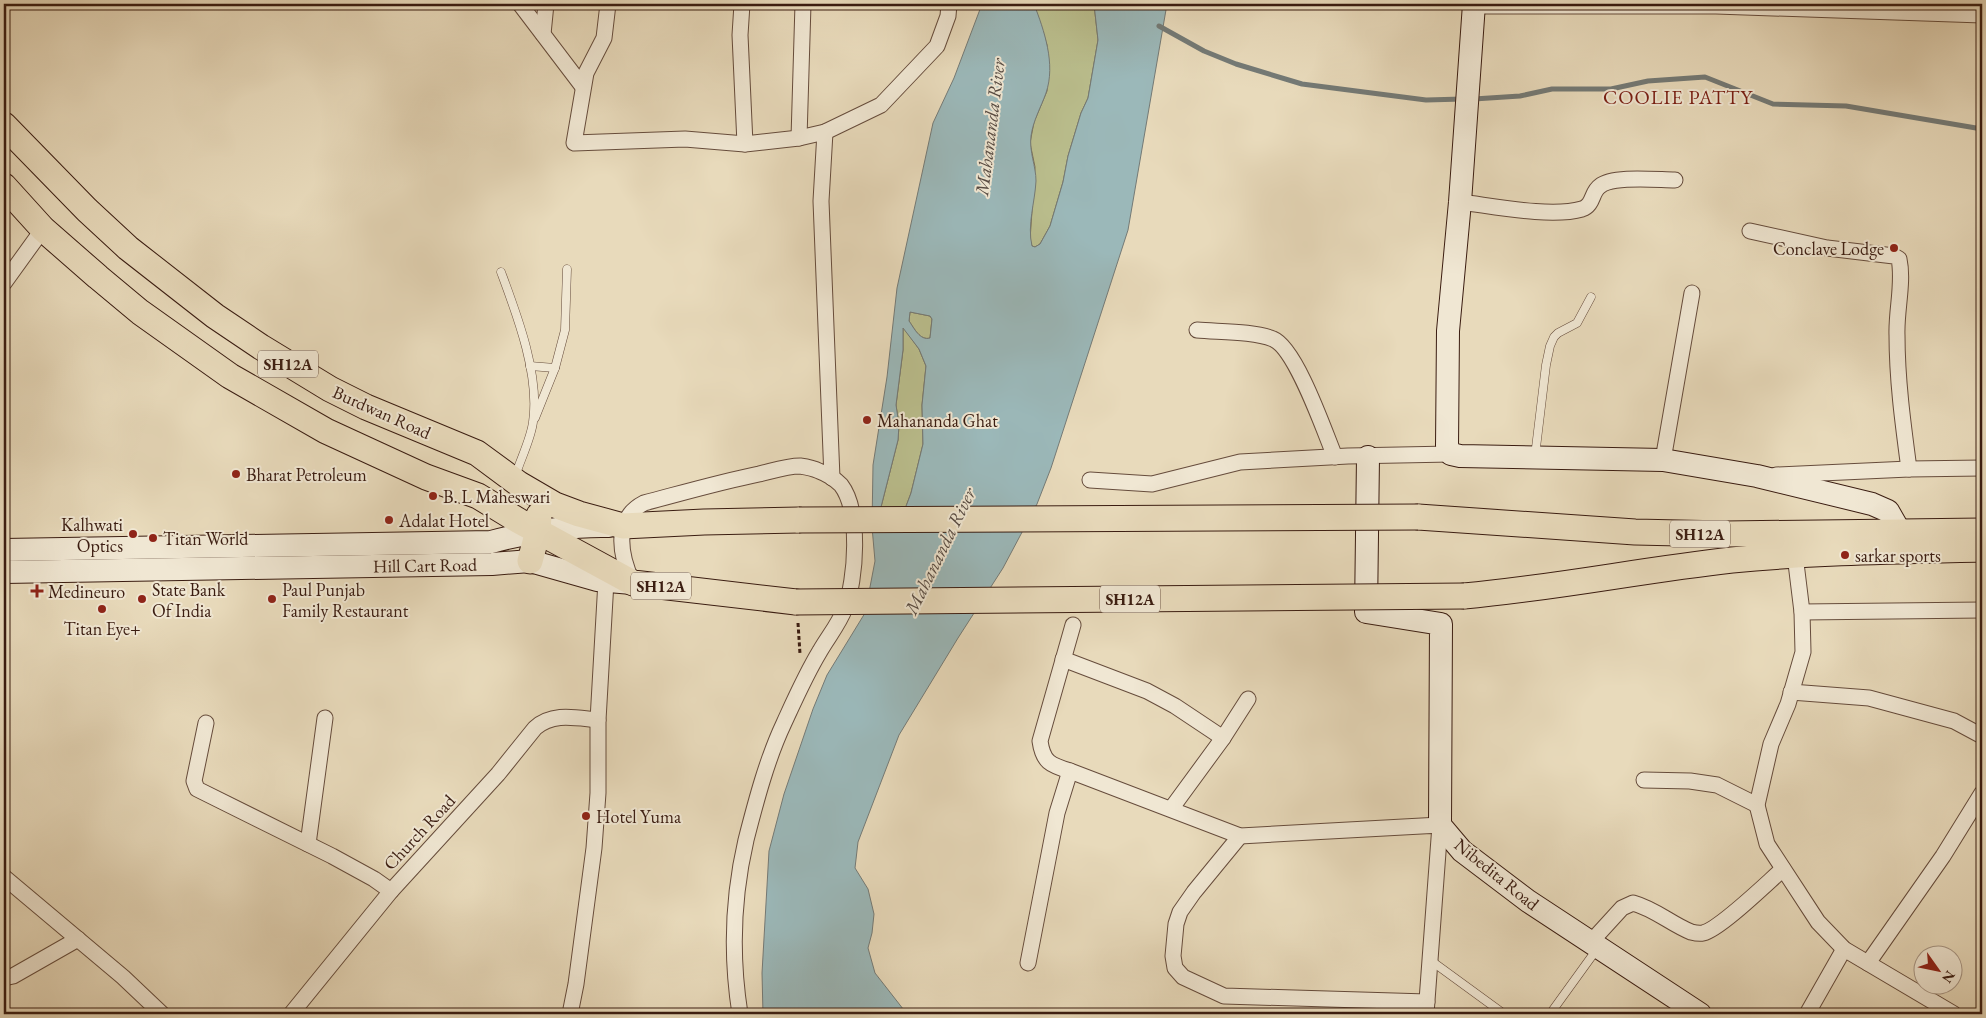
<svg xmlns="http://www.w3.org/2000/svg" width="1986" height="1018" viewBox="0 0 1986 1018" font-family="'EB Garamond',serif">
<style>
.green{fill:#babe8d;stroke:#7a6d4f}
.water{fill:#9bb8b9;stroke:#747a76;fill-rule:evenodd}
.lines{fill:none;stroke-linecap:round;stroke-linejoin:round}
.stream{stroke:#747a76;stroke-width:5}
.lane-casing{stroke:#664c3c;stroke-width:9}
.street-casing{stroke:#664c3c;stroke-width:17}
.secondary-casing{stroke:#3a1c11;stroke-width:24}
.primary-casing{stroke:#3a1c11;stroke-width:27}
.path{stroke:#3a1c11;stroke-width:3;stroke-dasharray:4 2.5;stroke-linecap:butt}
.lane{stroke:#f0e7d3;stroke-width:8}
.street{stroke:#f0e7d3;stroke-width:15}
.secondary{stroke:#f0e7d3;stroke-width:22}
.primary{stroke:#e8dabb;stroke-width:25}
.primary-bridge-casing{stroke:#3a1c11;stroke-width:27;stroke-linecap:butt}
.primary-bridge{stroke:#e8dabb;stroke-width:25}
.poi-dot{fill:#8f2418;stroke:#f0e7d3;stroke-width:2}
.labels{text-anchor:middle;dominant-baseline:central;stroke-width:4;stroke-linejoin:round;paint-order:stroke}
.shield{fill:#f0e7d3;stroke:#71594b;stroke-width:1}
.shield-label{font-size:16px;font-weight:bold;fill:#3a1c11}
.poi-label{font-size:18px;fill:#3a1c11;stroke:#f0e7d3;text-anchor:start}
.street-label{font-size:18px;fill:#3a1c11;stroke:#f0e7d3}
.water-label{font-size:19px;font-style:italic;fill:#574b43;stroke:#f0e7d3}
.quarter-label{font-size:20px;letter-spacing:1px;fill:#7a1f14;stroke:#f0e7d3}
</style>
<rect width="100%" height="100%" fill="#e8dabb"/>
<filter id="stains"><feTurbulence type="fractalNoise" baseFrequency=".004" numOctaves="4"/><feColorMatrix values="0 0 0 0 .2 0 0 0 0 .09 0 0 0 0 .02 0 0 0 .5 -.17"/></filter>
<radialGradient id="worn" r=".72"><stop offset=".6" stop-color="#630" stop-opacity="0"/><stop offset="1" stop-color="#630" stop-opacity=".3"/></radialGradient>
<g class="green">
<polygon points="1034,4 1094,4 1098,40 1088,98 1081,113 1068,156 1063,182 1050,226 1040,244 1035,247 1032,246 1030,240 1035,167 1030,143 1034,122 1047,91 1048,75 1047,45"/>
<path d="M 910,312 L 930,316 L 932,319 L 930,338 C 920,341 914,328 909,321 Z"/>
<polygon points="903,327 919,349 926,366 922,405 923,444 911,493 905,509 880,519 881,507 898,440 899,425 896,405 903,350"/>
</g>
<path class="water" d="M 982,4 L 1034,4 C 1044,30 1056,64 1046,93 C 1041,107 1033,121 1031,136 C 1029,152 1036,166 1036,181 C 1035,202 1027,225 1032,246 L 1035,247 L 1040,244 L 1050,226 L 1063,182 L 1068,156 L 1081,113 L 1088,98 L 1098,40 L 1094,4 L 1167,4 L 1128,230 L 1051,468 L 1037,504 L 1003,568 L 958,638 L 899,735 L 858,842 L 855,868 L 868,889 L 874,914 L 872,933 L 868,948 L 875,973 L 907,1014 L 763,1014 L 762,973 L 769,851 L 784,794 L 813,709 L 827,675 L 865,613 L 875,561 L 872,527 L 873,465 L 887,377 L 897,288 L 933,123 L 954,78 ZM 910,312 L 930,316 L 932,319 L 930,338 C 920,341 914,328 909,321 ZM 903,328 L 919,349 L 926,366 L 922,405 L 923,444 L 911,493 L 905,509 L 880,519 L 881,507 L 898,440 L 899,425 L 896,405 L 903,350 Z"/>
<g class="lines">
<g class="stream">
<polyline points="1159,26 1204,51 1236,64 1302,84 1426,100 1463,99"/>
<polyline points="1474,99 1520,96 1552,89 1611,89 1648,81 1705,77 1773,104 1846,106 1982,129"/>
</g>
<defs>
<g id="lane">
<path d="M 501,272 C 517,315 540,375 533,422 C 531,439 520,460 515,477"/>
<polyline points="530,366 555,368"/>
<polyline points="535,418 555,368 565,330 567,269"/>
<polyline points="1535,456 1546,365 1550,346 1554,337 1558,333 1577,323 1591,297"/>
<polyline points="1430,960 1504,1014"/>
<polyline points="1550,1014 1597,949"/>
</g>
<g id="street">
<polyline points="520,4 583,87"/>
<polyline points="608,4 604,38 586,73 574,143 685,139 745,144 799,138 825,132 881,105 937,46 948,16 949,4"/>
<polyline points="742,4 740,35 745,144"/>
<polyline points="1473,6 1716,6 1982,15"/>
<polyline points="543,34 546,4"/>
<polyline points="825,132 821,201 832,478"/>
<polyline points="799,138 803,4"/>
<path d="M 1460,202 C 1493,206 1551,218 1582,209 C 1594,205 1591,192 1600,186 C 1613,175 1658,180 1675,180"/>
<path d="M 1750,231 L 1827,248 L 1894,256 L 1899,259 C 1904,282 1896,311 1897,335 C 1897,380 1903,424 1909,469"/>
<polyline points="4,283 43,229"/>
<path d="M 1197,330 C 1218,332 1254,331 1273,339 C 1296,348 1325,433 1335,457"/>
<polyline points="1663,460 1692,293"/>
<polyline points="1776,475 1909,469 1982,468"/>
<polyline points="1090,480 1152,484 1240,462 1348,456 1451,454"/>
<polyline points="1795,555 1802,612 1803,652 1788,704 1771,744 1757,805 1767,844 1818,922 1844,949 1954,1014"/>
<path d="M 632,581 C 620,555 613,519 644,503 C 682,493 720,482 759,474 C 772,471 787,466 800,466 C 807,467 813,468 819,471 C 827,474 835,479 841,485 C 861,511 856,580 845,608 C 839,624 828,637 820,651 C 806,674 795,699 784,723 C 767,759 756,801 746,840 C 733,896 731,957 740,1014"/>
<polyline points="1802,612 1982,610"/>
<path d="M 1073,625 L 1040,741 C 1043,762 1050,765 1070,771 L 1240,836 L 1440,825 L 1426,1014"/>
<polyline points="1063,659 1147,691 1175,706 1223,738"/>
<polyline points="1791,692 1869,698 1954,721 1982,736"/>
<polyline points="206,723 194,781 197,789 332,856 374,879 391,891"/>
<polyline points="1644,780 1690,781 1717,785 1757,805"/>
<polyline points="1171,809 1223,738 1248,699"/>
<polyline points="1240,836 1194,892 1180,912 1176,924 1173,956 1175,968 1183,977 1224,996 1427,1002"/>
<polyline points="308,844 325,718"/>
<polyline points="4,877 123,977 162,1014"/>
<path d="M 1590,943 L 1622,908 L 1633,903 C 1655,909 1671,924 1691,932 C 1695,933 1699,934 1703,933 C 1720,929 1767,883 1783,869"/>
<polyline points="1028,963 1057,813 1070,771"/>
<polyline points="1868,963 1943,856 1982,793"/>
<polyline points="4,978 13,976 78,939"/>
<path d="M 291,1014 L 391,891 L 498,774 L 535,728 C 553,712 576,718 598,720"/>
<polyline points="570,1014 576,984 594,848 598,793 598,720 606,581"/>
<polyline points="1807,1014 1844,949"/>
</g>
<g id="secondary">
<polyline points="1474,4 1460,202 1448,331 1447,446 1451,454 1460,456 1663,460 1757,476 1872,504 1888,511 1900,532"/>
<polyline points="1368,457 1366,612 1441,624 1440,825 1462,851 1528,901 1700,1014"/>
<path d="M 4,550 L 491,542 C 529,532 569,525 609,526"/>
<polyline points="4,572 492,564 530,561 597,580 632,583"/>
</g>
<g id="primary">
<polyline points="4,125 87,210 128,248 215,316 261,347 330,389 366,407 477,453 519,484 555,505 579,514 623,526 704,522 799,520"/>
<polyline points="4,186 43,229 98,277 140,312 230,376 326,431 426,477 478,496 519,521 633,583 796,602"/>
<polyline points="1418,517 1635,532 1725,534 1982,531"/>
<polyline points="530,561 538,531 539,515"/>
<path d="M 1464,596 C 1554,588 1642,570 1732,560 C 1815,552 1899,551 1982,549"/>
</g>
</defs>
<use href="#lane" class="lane-casing"/>
<use href="#street" class="street-casing"/>
<use href="#secondary" class="secondary-casing"/>
<use href="#primary" class="primary-casing"/>
<polyline class="path" points="798,623 800,654"/>
<use href="#lane" class="lane"/>
<use href="#street" class="street"/>
<use href="#secondary" class="secondary"/>
<use href="#primary" class="primary"/>
<defs>
<g id="primary-bridge">
<polyline points="799,520 1418,517"/>
<polyline points="796,602 1464,596"/>
</g>
</defs>
<use href="#primary-bridge" class="primary-bridge-casing"/>
<use href="#primary-bridge" class="primary-bridge"/>
</g>
<g class="poi-dot">
<circle cx="1894" cy="248" r="5"/>
<circle cx="867" cy="420" r="5"/>
<circle cx="236" cy="474" r="5"/>
<circle cx="433" cy="496" r="5"/>
<circle cx="389" cy="520" r="5"/>
<circle cx="133" cy="534" r="5"/>
<circle cx="153" cy="538" r="5"/>
<circle cx="1845" cy="555" r="5"/>
<path d="M34.5 583.5h5v5h5v5h-5v5h-5v-5h-5v-5h5z"/>
<circle cx="142" cy="599" r="5"/>
<circle cx="272" cy="599" r="5"/>
<circle cx="102" cy="609" r="5"/>
<circle cx="586" cy="816" r="5"/>
</g>
<g class="labels">
<g class="shield">
<rect x="258" y="350.5" width="60" height="27" rx="4"/>
<rect x="1670" y="520.5" width="60" height="27" rx="4"/>
<rect x="631" y="572.5" width="60" height="27" rx="4"/>
<rect x="1100" y="585.5" width="60" height="27" rx="4"/>
</g>
<g class="shield-label">
<text x="288" y="364">SH12A</text>
<text x="1700" y="534">SH12A</text>
<text x="661" y="586">SH12A</text>
<text x="1130" y="599">SH12A</text>
</g>
<g class="poi-label">
<text x="1884" y="248" text-anchor="end">Conclave Lodge</text>
<text x="877" y="420">Mahananda Ghat</text>
<text x="246" y="474">Bharat Petroleum</text>
<text x="443" y="496">B. L Maheswari</text>
<text x="399" y="520">Adalat Hotel</text>
<text x="123" y="524" text-anchor="end">Kalhwati<tspan x="123" dy="21">Optics</tspan></text>
<text x="163" y="538">Titan World</text>
<text x="1855" y="555">sarkar sports</text>
<text x="152" y="589">State Bank<tspan x="152" dy="21">Of India</tspan></text>
<text x="282" y="589">Paul Punjab<tspan x="282" dy="21">Family Restaurant</tspan></text>
<text x="48" y="591">Medineuro</text>
<text x="102" y="628" text-anchor="middle">Titan Eye+</text>
<text x="596" y="816">Hotel Yuma</text>
</g>
<g class="street-label">
<text transform="translate(382 412) rotate(24)">Burdwan Road</text>
<text transform="translate(425 565) rotate(-1)">Hill Cart Road</text>
<text transform="translate(419 832) rotate(-47)">Church Road</text>
<text transform="translate(1497 874) rotate(39)">Nibedita Road</text>
</g>
<g class="water-label">
<text transform="translate(990 127) rotate(-83)">Mahananda River</text>
<text transform="translate(940 551) rotate(-64)">Mahananda River</text>
</g>
<g class="quarter-label">
<text x="1678" y="97">COOLIE PATTY</text>
</g>
</g>
<rect width="1986" height="1018" fill="none" stroke="#e8dabb" stroke-width="20"/>
<rect x="5" y="5" width="1976" height="1008" fill="none" stroke="#3a1c11" stroke-width="2.5"/>
<rect x="10" y="10" width="1966" height="998" fill="none" stroke="#3a1c11"/>
<g transform="translate(1938 970) rotate(123)"><circle r="24" fill="#f0e7d3" stroke="#a79685"/>
<path d="M0-4L9 19L0 12L-9 19Z" fill="#8f2418"/>
<text y="-8" font-size="14" font-weight="bold" text-anchor="middle" fill="#3a1c11">N</text>
</g>
<rect width="100%" height="100%" filter="url(#stains)"/>
<rect width="100%" height="100%" fill="url(#worn)"/>
</svg>
